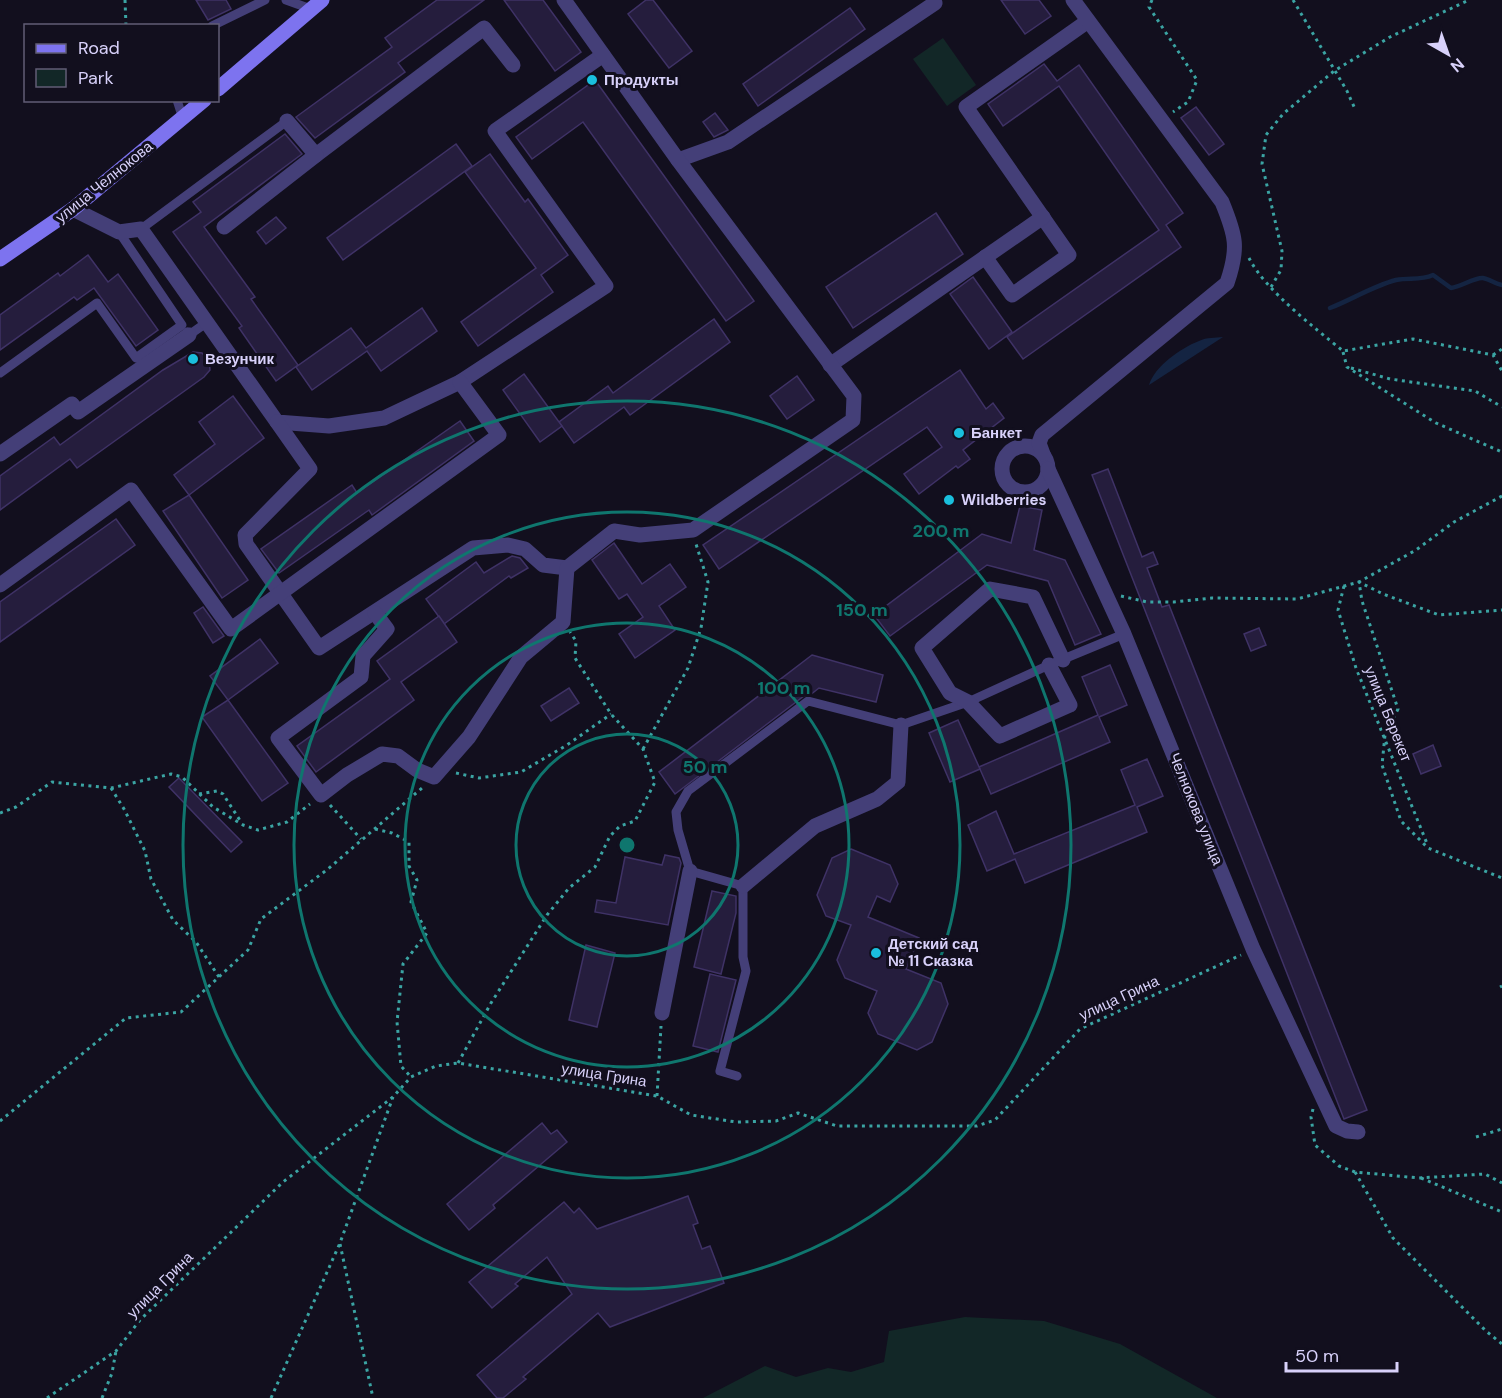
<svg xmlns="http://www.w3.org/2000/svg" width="1502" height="1398" viewBox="0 0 1502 1398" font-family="'DM Sans',sans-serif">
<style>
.green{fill:#122727}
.water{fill:#142442}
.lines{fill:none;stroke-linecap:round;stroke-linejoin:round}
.stream{stroke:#142442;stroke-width:4.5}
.building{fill:#251d3d;stroke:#3f3266;stroke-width:1.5}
.path{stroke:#3ba4a3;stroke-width:3;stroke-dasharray:3 4.5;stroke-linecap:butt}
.service{stroke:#443f78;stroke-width:9}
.minor{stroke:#443f78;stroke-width:15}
.secondary{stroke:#7d73ef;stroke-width:15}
.ring{fill:none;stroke:#0f766e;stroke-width:3}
.poi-dot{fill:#1abfdd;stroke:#120f1e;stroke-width:2}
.labels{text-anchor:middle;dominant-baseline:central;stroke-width:6;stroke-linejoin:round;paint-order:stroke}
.poi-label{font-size:15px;font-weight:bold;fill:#d8d1fa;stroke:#120f1e;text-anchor:start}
.street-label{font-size:15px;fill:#d8d1fa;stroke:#120f1e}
.centre{fill:#0f766e;stroke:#120f1e;stroke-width:3}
.ring-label{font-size:18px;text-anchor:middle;font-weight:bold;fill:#0f766e;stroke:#120f1e;stroke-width:6;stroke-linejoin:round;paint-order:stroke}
</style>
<rect width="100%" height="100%" fill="#120f1e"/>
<g class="green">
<polygon points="943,38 976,85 947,106 913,59"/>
<polygon points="965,1317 1044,1321 1120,1344 1217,1398 703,1398 765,1366 796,1377 828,1368 851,1372 884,1362 889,1331"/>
</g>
<path class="water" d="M 1223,337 L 1149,385 C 1155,366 1181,348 1199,341 C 1207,337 1215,338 1223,337 Z"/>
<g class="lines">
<path class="stream" d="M 1330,308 C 1351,300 1373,286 1396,280 C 1409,277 1420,281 1433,275 L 1451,288 C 1461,287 1475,277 1483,278 C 1489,279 1496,284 1502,285"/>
</g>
<g class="building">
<polygon points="196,0 226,0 231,9 208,20"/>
<polygon points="437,0 484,0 398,63 405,72 315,138 296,117 392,47 385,38"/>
<polygon points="504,0 543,0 581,52 555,71"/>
<polygon points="646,0 653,0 692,51 669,68 628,14"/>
<polygon points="1001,0 1039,0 1051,16 1025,34"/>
<polygon points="850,8 865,29 758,106 743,84"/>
<polygon points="1044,64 1057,81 1079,65 1183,213 1166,225 1181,247 1023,359 1007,337 1159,230 1059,86 1003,126 988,104"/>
<polygon points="595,80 754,301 726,321 583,122 532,159 516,137"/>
<polygon points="1196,107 1224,144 1209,155 1181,118"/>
<polygon points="715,113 728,130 714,137 703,122"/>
<polygon points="285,134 302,154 204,227 255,297 251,299 298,365 276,381 239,328 242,326 173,232 201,212 193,202"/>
<polygon points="456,144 472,166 343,260 327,238"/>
<polygon points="490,154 525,202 528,199 568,255 541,275 553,292 478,346 461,322 536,268 465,172"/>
<polygon points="936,213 963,254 853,328 826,287"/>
<polygon points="276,217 286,228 266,244 257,232"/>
<polygon points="88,255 108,282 118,274 158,330 136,346 94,288 77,300 74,297 0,350 0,315 58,273 60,276"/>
<polygon points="973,277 1012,332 989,349 950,294"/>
<polygon points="422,308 437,331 381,371 367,351 312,390 296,367 351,328 366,348"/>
<polygon points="714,319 730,342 630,415 624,407 574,443 559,422 608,386 613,393"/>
<polygon points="193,352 202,353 209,360 210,370 204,377 77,468 70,459 0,510 0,476 54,437 60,445 163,370"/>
<polygon points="960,370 986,409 993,403 1004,418 963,450 970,459 958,468 956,466 919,494 904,474 942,447 927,427 719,569 703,545"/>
<polygon points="524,374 562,426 540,442 503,390"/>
<polygon points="797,376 814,400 787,419 770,396"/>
<polygon points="233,396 264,438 189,495 174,475 215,444 199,422"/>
<polygon points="460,421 474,441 372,515 369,510 279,573 261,549 352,485 357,493"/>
<polygon points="1108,469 1142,557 1153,552 1158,564 1147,568 1162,607 1169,605 1367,1110 1344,1119 1092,475"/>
<polygon points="189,495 248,580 222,598 163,511"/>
<polygon points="1020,506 1042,510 1034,550 1065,560 1101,634 1075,645 1048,581 987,565 890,636 874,615 982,534 1011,543"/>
<polygon points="116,519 135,545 0,642 0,602"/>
<polygon points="614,543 642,584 670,564 686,587 659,606 675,630 635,658 619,634 643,617 627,594 619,599 592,560"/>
<polygon points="512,556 520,558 528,568 511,578 509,576 444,624 426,599 476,562 484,573"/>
<polygon points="203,607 224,636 213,643 194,613"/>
<polygon points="439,616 457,642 401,682 414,700 316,772 297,746 390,679 377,661"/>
<polygon points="1259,628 1266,645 1251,651 1244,634"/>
<polygon points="260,639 278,663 228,700 210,676"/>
<polygon points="812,655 883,675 876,702 819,688 810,695 804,696 675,794 659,772"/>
<polygon points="1110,665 1127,705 1099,717 1110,742 991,794 979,767 1098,715 1082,677"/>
<polygon points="569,688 579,703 551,721 541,706"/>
<polygon points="228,700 288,783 262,801 202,717"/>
<polygon points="958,720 980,769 950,782 929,733"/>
<polygon points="1433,745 1441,766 1421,774 1413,754"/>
<polygon points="1147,759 1163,796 1137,807 1147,832 1025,883 1015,859 987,871 968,825 996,811 1014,854 1135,805 1121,770"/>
<polygon points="179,778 242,842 231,852 169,787"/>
<polygon points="851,849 890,865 898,884 890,902 877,896 868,917 919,938 906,969 941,983 948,1004 932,1042 917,1050 878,1034 868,1013 877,991 845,978 837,960 851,925 826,916 817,895 832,858"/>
<polygon points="665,855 679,858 681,863 668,925 595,912 597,900 616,903 625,857 662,865"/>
<polygon points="712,891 736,896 736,913 721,974 694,967"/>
<polygon points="586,945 615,953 597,1027 569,1020"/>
<polygon points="710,974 736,980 718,1052 693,1046"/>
<polygon points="542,1123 551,1134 557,1130 567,1142 493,1205 495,1208 469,1230 447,1204"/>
<polygon points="688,1196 698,1223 693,1225 702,1249 710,1246 724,1283 610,1327 598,1313 523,1377 526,1379 503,1398 497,1398 477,1375 572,1294 547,1257 515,1284 518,1286 492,1308 469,1282 564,1202 574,1213 579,1208 597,1229"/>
</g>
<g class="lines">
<g class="path">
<polyline points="125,0 126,26"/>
<polyline points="1152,0 1149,7 1197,80 1188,102 1173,112"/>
<polyline points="1293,0 1347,91 1355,109"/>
<path d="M 1249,258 C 1265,290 1315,328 1343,351 L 1413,339 L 1493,355 L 1502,371"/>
<polyline points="1271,287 1281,270 1282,251 1262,164 1266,135 1283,114 1334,71 1390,37 1469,0"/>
<polyline points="1343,352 1347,367 1436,423 1502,452"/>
<polyline points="1493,355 1502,349"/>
<polyline points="1351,368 1390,379 1475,391 1502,407"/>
<polyline points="1502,496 1454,522 1416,550 1359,582 1362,601 1398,709 1385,735 1382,765 1401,821 1428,848 1502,878"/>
<polyline points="1344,586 1338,610 1356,668 1428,846"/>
<polyline points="1121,596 1147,602 1174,602 1212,598 1297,599 1359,582 1383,594 1439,615 1502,610"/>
<polyline points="643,749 688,668 701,628 708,582 696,544"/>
<polyline points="456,773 479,778 521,772 567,745 611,714"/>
<polyline points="111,788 124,809 145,851 151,879 173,920 196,942 219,977"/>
<polyline points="199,794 217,791 223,794 241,822"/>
<polyline points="330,805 361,839"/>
<polyline points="0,813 16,807 52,782 111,788 171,774 182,777 213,807 243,825 258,830 287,822 310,804"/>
<polyline points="375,829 392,833 409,842 409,866 417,880 411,902 427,933 403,964 397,1022 401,1066 411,1077"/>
<polyline points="1500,987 1502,986"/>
<polyline points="458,1063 491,1003 547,915 569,888 595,867 610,836 620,826 635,821 655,782 643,749 611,714 575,658 576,641 570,632"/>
<polyline points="657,1096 661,1026"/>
<polyline points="1313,1109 1311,1117 1315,1145 1339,1166 1355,1172 1419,1178 1485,1174 1502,1183"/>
<polyline points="0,1121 126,1018 181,1012 248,950 261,919 328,869 422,788"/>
<polyline points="1476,1137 1502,1129"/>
<polyline points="1355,1172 1393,1238 1486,1331 1502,1344"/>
<polyline points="1421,1178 1502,1212"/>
<polyline points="340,1244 373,1398"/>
<polyline points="47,1398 116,1351 140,1320 283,1182 393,1097 411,1077 436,1066 458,1063 657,1096 691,1115 736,1122 776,1121 798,1113 837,1126 977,1126 995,1120 1080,1029 1241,955"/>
<polyline points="102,1398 112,1373 116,1351"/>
<polyline points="271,1398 340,1243 393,1097"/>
</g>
<g class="service">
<polyline points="286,0 311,9"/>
<polyline points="212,26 265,0"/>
<polyline points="177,100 183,119"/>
<polyline points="141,229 287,121"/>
<polyline points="187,332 189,335 206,323"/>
<polyline points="0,373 97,303 136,358 182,325 119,232"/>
<polyline points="737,1076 720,1071 746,971 743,957 743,886 690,871 678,830 676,812 688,791 808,701 901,725 968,702 1049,665 1124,634"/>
</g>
<g class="minor">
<polyline points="287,121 316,155 484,28 513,65"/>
<polyline points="678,160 728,142 935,3"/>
<polyline points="73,209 119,232 141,229 277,422 329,426 384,418 460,382 606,286 495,131 603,55"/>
<polyline points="224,227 316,155"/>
<polyline points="985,257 1012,295 1069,255 966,107 1088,21"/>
<polyline points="830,365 1043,217"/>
<polyline points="277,422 310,469 245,535 246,544 319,648 473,548 508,545 525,549 543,565 567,568"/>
<circle cx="1025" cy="469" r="23"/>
<polyline points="0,454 72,404 78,412 189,335"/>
<path d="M 1043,454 L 1039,443 L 1042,435 L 1227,283 C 1239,248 1236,236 1222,202 L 1073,0"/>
<polyline points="1048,469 1124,634 1253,949 1336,1126 1347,1131 1358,1132"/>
<polyline points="0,585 131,490 231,629 499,435 460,382"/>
<polyline points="375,613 387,629 363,656 361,677 278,738 321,795 347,775 382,754 398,756 417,770 434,777 469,737 521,657 563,622 567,568 614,531 640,535 693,530 853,420 854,396 678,160 564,0"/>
<polyline points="1049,665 1070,705 1000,736 968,702 950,693 922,648 990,589 1033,597 1063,660"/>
<polyline points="743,886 815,826 877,799 898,782 901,725"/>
<polyline points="662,1013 690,871"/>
</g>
<g class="secondary">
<polyline points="218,89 322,0"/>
<polyline points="0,259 73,209 204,100"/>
</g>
</g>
<g class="ring">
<circle cx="627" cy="845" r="111"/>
<circle cx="627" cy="845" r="222"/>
<circle cx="627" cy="845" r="333"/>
<circle cx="627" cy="845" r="444"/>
</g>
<g class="poi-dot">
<circle cx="592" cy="80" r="6"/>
<circle cx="193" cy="359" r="6"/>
<circle cx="959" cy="433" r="6"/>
<circle cx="949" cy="500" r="6"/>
<circle cx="876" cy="953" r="6"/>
</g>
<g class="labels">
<g class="poi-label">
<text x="604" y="80">Продукты</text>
<text x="205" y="359">Везунчик</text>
<text x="971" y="433">Банкет</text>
<text x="961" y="500">Wildberries</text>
<text x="888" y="944">Детский сад<tspan x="888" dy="17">№ 11 Сказка</tspan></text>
</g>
<g class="street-label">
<text transform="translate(104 182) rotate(-39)">улица Челнокова</text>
<text transform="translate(1388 714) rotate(68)">улица Берекет</text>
<text transform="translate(1196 809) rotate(68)">Челнокова улица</text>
<text transform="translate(1119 998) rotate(-25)">улица Грина</text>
<text transform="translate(604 1075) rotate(9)">улица Грина</text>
<text transform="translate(160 1285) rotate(-45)">улица Грина</text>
</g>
</g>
<circle cx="627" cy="845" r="9" class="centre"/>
<g class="ring-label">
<text x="941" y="537">200 m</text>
<text x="862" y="616">150 m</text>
<text x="784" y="694">100 m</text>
<text x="705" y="773">50 m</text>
</g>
<rect x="24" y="24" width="195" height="78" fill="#120f1e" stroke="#615d76" stroke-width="1.5"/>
<rect x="36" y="44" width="30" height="9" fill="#7d73ef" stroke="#615d76" stroke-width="1.5"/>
<text x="78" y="54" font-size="18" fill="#d8d1fa">Road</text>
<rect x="36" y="69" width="30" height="18" fill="#122727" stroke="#615d76" stroke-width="1.5"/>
<text x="78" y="84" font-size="18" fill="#d8d1fa">Park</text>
<g transform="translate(1448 54) rotate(140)" stroke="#120f1e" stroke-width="4.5" paint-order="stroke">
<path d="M0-4.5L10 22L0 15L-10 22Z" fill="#d8d1fa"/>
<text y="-9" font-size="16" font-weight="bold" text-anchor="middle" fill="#d8d1fa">N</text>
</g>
<path d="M1286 1362v9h111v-9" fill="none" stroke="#d8d1fa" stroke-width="3"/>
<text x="1295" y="1362" font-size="18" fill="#d8d1fa" stroke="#120f1e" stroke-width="4.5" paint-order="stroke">50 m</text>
</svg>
